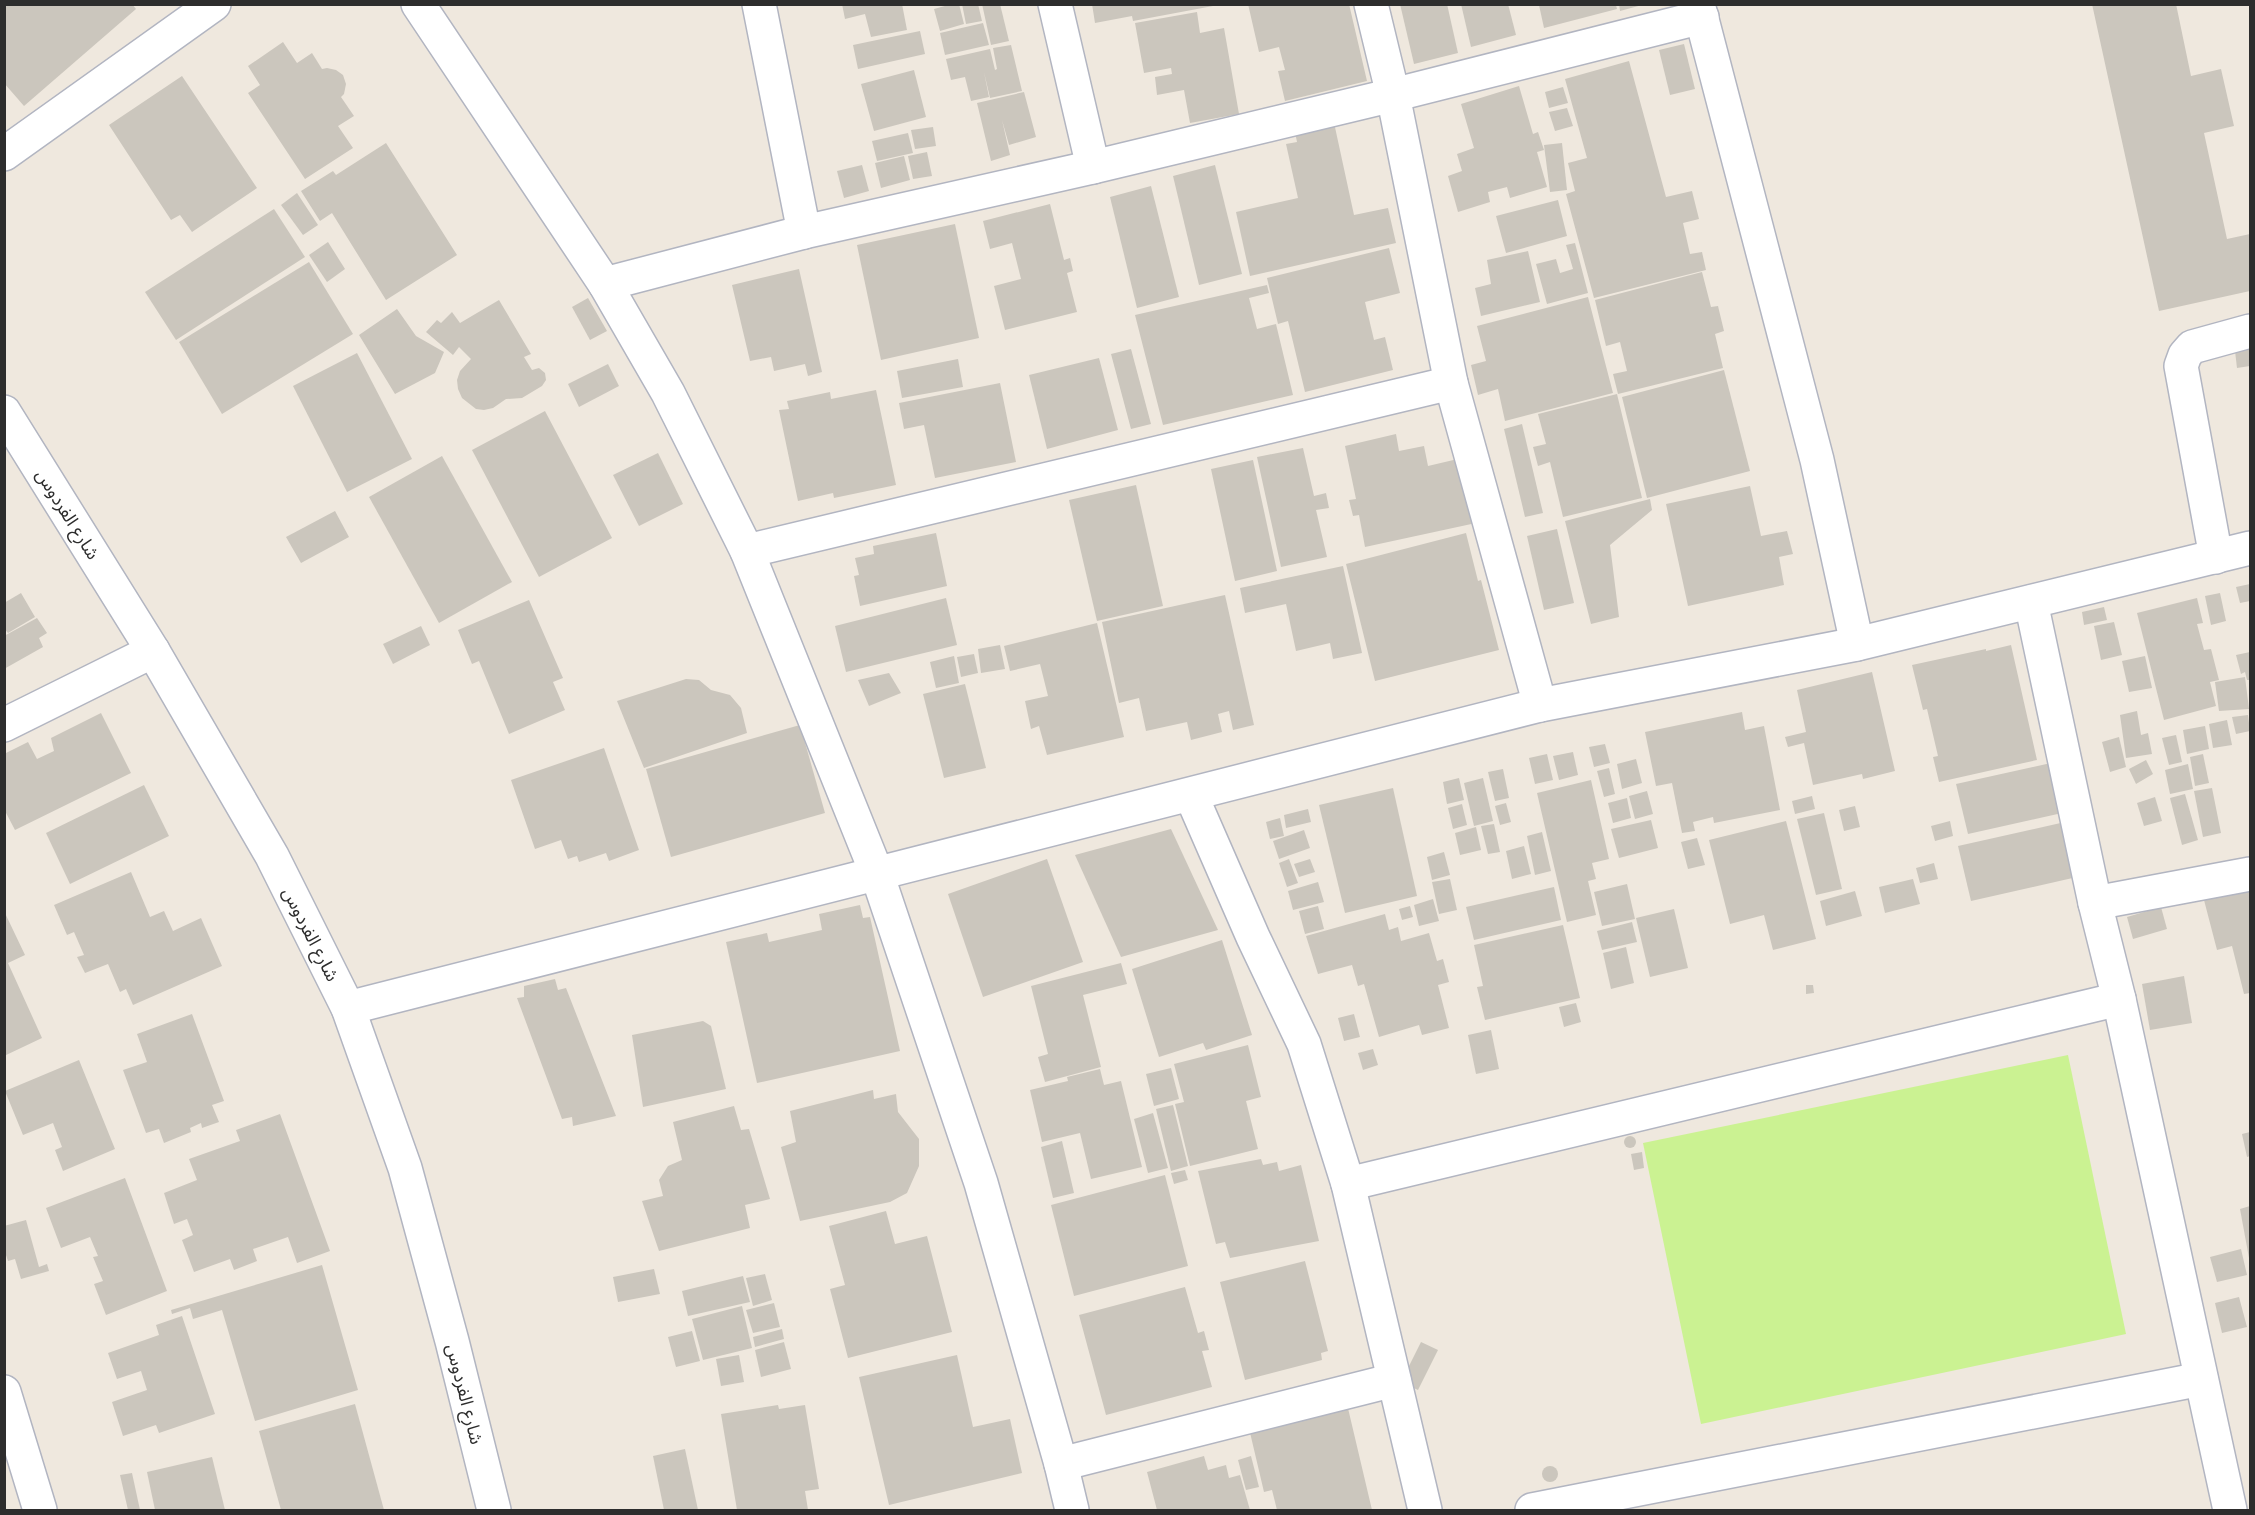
<svg xmlns="http://www.w3.org/2000/svg" width="2255" height="1515" viewBox="0 0 2255 1515" font-family="Poppins,'Noto Sans Arabic',sans-serif">
<style>
.pitch{fill:#cbf292}
.building{fill:#cbc6bd}
.lines{fill:none;stroke-linecap:round;stroke-linejoin:round}
.minor-casing{stroke:#b2b5c1;stroke-width:36}
.minor{stroke:#fff;stroke-width:33}
.labels{text-anchor:middle;dominant-baseline:central;stroke-width:5;stroke-linejoin:round;paint-order:stroke}
.street-label{font-size:18px;fill:#2d2d2d;stroke:#fff}
</style>
<rect width="100%" height="100%" fill="#efe8de"/>
<polygon class="pitch" points="2068,1055 2126,1334 1701,1424 1643,1143"/>
<g class="building">
<polygon points="4,4 132,4 136,9 24,106 4,83"/>
<polygon points="842,4 902,4 907,30 871,37 865,14 845,19"/>
<polygon points="952,4 959,4 964,24 940,31 934,9"/>
<polygon points="962,4 978,4 982,21 966,24"/>
<polygon points="982,4 1000,4 1009,41 991,45"/>
<polygon points="1092,4 1213,4 1213,6 1133,21 1132,16 1095,23"/>
<polygon points="1248,4 1349,4 1367,81 1285,101 1278,71 1285,70 1279,47 1259,52"/>
<polygon points="1400,4 1447,4 1458,53 1414,64"/>
<polygon points="1461,4 1508,4 1516,35 1471,47"/>
<polygon points="1619,4 1642,4 1642,5 1620,11"/>
<polygon points="2092,4 2176,4 2191,76 2221,69 2234,126 2204,133 2227,239 2250,234 2250,291 2159,311"/>
<polygon points="1539,5 1616,5 1617,9 1544,28"/>
<polygon points="1197,12 1200,33 1224,28 1239,114 1190,123 1184,90 1157,95 1155,77 1172,74 1171,68 1144,73 1135,23"/>
<polygon points="983,23 989,45 945,55 940,33"/>
<polygon points="920,31 925,54 858,69 853,45"/>
<polygon points="283,42 297,63 312,53 322,69 327,68 336,70 343,75 346,84 344,94 341,97 354,116 338,126 353,148 305,179 248,93 260,85 248,66"/>
<polygon points="1684,44 1695,89 1670,95 1659,50"/>
<polygon points="1011,45 1022,91 990,98 984,72 989,97 971,101 965,77 951,80 946,59 990,49 995,70 997,69 993,48"/>
<polygon points="1629,61 1666,197 1692,191 1699,219 1683,223 1690,254 1702,252 1706,270 1594,298 1566,194 1575,191 1568,163 1587,158 1565,79"/>
<polygon points="914,70 926,117 874,131 861,84"/>
<polygon points="182,76 257,188 192,232 180,215 171,220 109,125"/>
<polygon points="1519,86 1533,134 1538,132 1544,150 1537,152 1547,187 1510,198 1507,187 1488,192 1490,202 1458,212 1448,176 1462,171 1457,154 1474,148 1461,104"/>
<polygon points="1563,87 1568,103 1549,108 1545,92"/>
<polygon points="1024,92 1036,137 1009,145 1002,120 1010,155 991,161 977,103"/>
<polygon points="1567,108 1573,126 1555,131 1549,112"/>
<polygon points="1333,118 1354,215 1388,208 1396,243 1250,276 1236,212 1298,198 1286,144 1297,142 1294,127"/>
<polygon points="933,127 936,146 915,149 911,130"/>
<polygon points="908,133 913,153 877,161 872,141"/>
<polygon points="386,143 457,255 386,300 332,213 320,221 301,191 333,171 336,175"/>
<polygon points="1562,143 1567,190 1550,192 1544,145"/>
<polygon points="927,152 932,176 913,179 908,156"/>
<polygon points="904,156 910,180 881,188 875,163"/>
<polygon points="862,165 869,191 844,198 837,171"/>
<polygon points="1215,165 1242,274 1199,285 1173,176"/>
<polygon points="1151,186 1179,297 1137,308 1110,197"/>
<polygon points="297,193 318,225 303,235 281,205"/>
<polygon points="1558,200 1567,236 1506,253 1496,216"/>
<polygon points="1050,204 1064,260 1070,258 1073,271 1067,273 1077,312 1005,330 994,286 1021,279 1012,243 990,249 983,221"/>
<polygon points="274,209 305,257 176,340 145,292"/>
<polygon points="955,224 979,338 881,360 857,245"/>
<polygon points="328,242 345,269 327,282 309,255"/>
<polygon points="1575,243 1588,293 1547,304 1536,264 1556,259 1560,273 1573,269 1566,245"/>
<polygon points="1389,248 1400,293 1365,302 1374,340 1385,337 1393,370 1305,392 1288,321 1278,324 1267,278"/>
<polygon points="1528,251 1540,302 1481,316 1475,288 1491,284 1487,260"/>
<polygon points="309,262 353,334 222,414 179,342"/>
<polygon points="799,269 822,372 808,376 805,364 774,371 771,357 750,361 732,285"/>
<polygon points="1702,272 1711,307 1718,306 1724,331 1715,334 1723,368 1618,394 1613,374 1627,371 1620,342 1606,346 1595,300"/>
<polygon points="1267,285 1269,293 1249,298 1257,329 1276,324 1293,395 1163,425 1135,315"/>
<polygon points="1588,297 1613,393 1505,421 1498,389 1478,395 1471,365 1486,361 1477,326"/>
<polygon points="588,298 607,331 590,340 572,307"/>
<polygon points="499,300 531,354 524,357 532,370 539,368 545,373 546,380 542,386 522,398 506,399 493,408 484,410 476,409 462,398 458,389 457,380 460,371 471,359 459,347 453,355 426,332 437,320 441,323 452,312 460,323"/>
<polygon points="397,309 416,336 444,352 435,373 395,394 359,335"/>
<polygon points="2249,348 2250,366 2237,368 2235,351"/>
<polygon points="1131,349 1151,424 1131,429 1111,354"/>
<polygon points="357,353 412,459 347,492 293,386"/>
<polygon points="1099,358 1118,430 1047,449 1029,375"/>
<polygon points="958,359 963,387 902,398 897,371"/>
<polygon points="608,364 619,386 579,407 568,384"/>
<polygon points="1724,370 1750,471 1647,498 1622,397"/>
<polygon points="1000,383 1016,462 935,478 924,425 904,429 899,403"/>
<polygon points="876,390 896,485 834,498 833,493 798,501 779,410 789,409 787,401 830,392 831,399"/>
<polygon points="1617,394 1642,498 1563,517 1550,462 1538,466 1533,447 1546,444 1538,414"/>
<polygon points="545,411 612,538 539,577 472,450"/>
<polygon points="1522,424 1543,513 1525,517 1504,429"/>
<polygon points="1396,434 1399,451 1424,446 1428,466 1462,458 1476,523 1365,547 1359,515 1353,516 1349,500 1356,499 1345,446"/>
<polygon points="1303,448 1314,496 1326,493 1329,508 1316,510 1327,557 1281,567 1257,457"/>
<polygon points="658,453 683,504 639,526 613,475"/>
<polygon points="442,456 512,582 439,623 369,497"/>
<polygon points="1253,460 1277,571 1235,581 1211,469"/>
<polygon points="1136,485 1163,606 1097,621 1069,500"/>
<polygon points="1750,486 1761,536 1787,531 1793,554 1779,557 1784,585 1688,606 1666,504"/>
<polygon points="1650,499 1652,510 1610,545 1619,617 1591,624 1565,521"/>
<polygon points="335,511 349,537 301,563 286,537"/>
<polygon points="1557,529 1574,603 1544,610 1527,536"/>
<polygon points="936,533 947,586 860,606 854,576 859,575 855,558 874,554 873,546"/>
<polygon points="1466,533 1478,581 1481,580 1499,650 1375,681 1346,564"/>
<polygon points="1343,566 1362,653 1333,659 1330,643 1296,651 1286,604 1245,613 1240,588"/>
<polygon points="2250,584 2250,601 2240,603 2236,587"/>
<polygon points="21,593 35,617 8,633 4,628 4,603"/>
<polygon points="2220,593 2226,621 2211,625 2205,596"/>
<polygon points="1225,595 1254,725 1233,730 1229,711 1218,714 1222,732 1191,740 1187,722 1146,731 1139,698 1119,703 1102,622"/>
<polygon points="946,598 957,645 846,672 835,626"/>
<polygon points="2197,598 2203,623 2197,624 2204,650 2211,649 2219,680 2210,682 2216,706 2164,720 2137,613"/>
<polygon points="529,600 563,678 553,682 565,710 509,734 479,661 472,664 458,630"/>
<polygon points="2104,607 2107,620 2084,625 2082,612"/>
<polygon points="37,618 47,633 39,638 43,647 4,669 4,636"/>
<polygon points="2114,622 2122,655 2101,660 2094,626"/>
<polygon points="1097,623 1124,737 1047,755 1039,726 1031,729 1025,701 1048,696 1040,664 1010,671 1004,646"/>
<polygon points="421,626 430,645 393,664 383,644"/>
<polygon points="1000,645 1005,669 981,673 978,649"/>
<polygon points="2011,645 2037,760 1939,782 1933,757 1938,756 1927,709 1923,710 1912,665 1986,649 1986,651"/>
<polygon points="2250,652 2250,680 2247,680 2245,672 2241,674 2236,655"/>
<polygon points="974,654 978,673 961,677 957,657"/>
<polygon points="954,656 959,683 936,688 930,662"/>
<polygon points="2145,656 2152,688 2129,692 2122,661"/>
<polygon points="1872,672 1895,771 1863,779 1862,774 1813,785 1804,743 1788,747 1785,737 1806,732 1797,690"/>
<polygon points="889,673 901,693 869,706 858,680"/>
<polygon points="2245,677 2249,709 2219,711 2215,682"/>
<polygon points="686,679 699,680 711,690 730,695 741,708 747,733 644,768 617,701"/>
<polygon points="965,684 986,768 944,778 923,694"/>
<polygon points="2137,711 2141,735 2148,733 2152,754 2126,758 2120,715"/>
<polygon points="1742,712 1745,730 1764,726 1780,810 1714,823 1713,817 1693,822 1695,831 1682,833 1672,783 1656,786 1645,732"/>
<polygon points="101,713 131,773 15,830 4,809 4,754 28,742 37,759 54,751 51,738"/>
<polygon points="2248,715 2250,731 2236,734 2232,717"/>
<polygon points="2227,720 2232,745 2213,748 2209,724"/>
<polygon points="800,725 825,813 671,857 646,769"/>
<polygon points="2205,726 2209,749 2187,754 2183,730"/>
<polygon points="2176,735 2182,762 2169,765 2162,738"/>
<polygon points="2119,737 2126,767 2110,772 2102,742"/>
<polygon points="1605,744 1610,763 1594,767 1589,747"/>
<polygon points="604,748 639,850 609,861 606,853 579,862 577,856 568,859 561,840 535,849 511,780"/>
<polygon points="1573,752 1578,775 1559,780 1553,756"/>
<polygon points="1547,754 1553,780 1535,784 1529,758"/>
<polygon points="2203,754 2209,783 2195,786 2190,757"/>
<polygon points="1636,759 1642,783 1622,789 1617,764"/>
<polygon points="2146,760 2153,774 2136,784 2129,769"/>
<polygon points="2051,763 2062,813 1968,834 1956,784"/>
<polygon points="2188,764 2193,789 2170,794 2165,770"/>
<polygon points="1609,768 1615,794 1604,797 1597,771"/>
<polygon points="1503,769 1509,798 1495,801 1488,772"/>
<polygon points="1459,778 1464,800 1447,804 1443,782"/>
<polygon points="1483,778 1493,821 1474,826 1464,783"/>
<polygon points="1591,780 1609,859 1592,863 1596,879 1588,881 1596,915 1567,922 1537,793"/>
<polygon points="144,785 169,836 70,884 46,833"/>
<polygon points="1393,788 1417,896 1345,913 1319,805"/>
<polygon points="2212,788 2221,833 2203,837 2194,791"/>
<polygon points="1647,791 1653,814 1635,819 1629,796"/>
<polygon points="2185,794 2198,840 2182,845 2170,798"/>
<polygon points="1812,796 1815,809 1795,814 1792,801"/>
<polygon points="2155,797 2162,821 2144,826 2137,803"/>
<polygon points="1627,798 1631,818 1613,823 1608,803"/>
<polygon points="1506,803 1511,822 1500,825 1495,806"/>
<polygon points="1462,804 1467,825 1453,829 1448,808"/>
<polygon points="1855,806 1860,827 1844,831 1839,810"/>
<polygon points="1308,809 1311,822 1286,828 1284,815"/>
<polygon points="1824,813 1842,889 1816,895 1797,819"/>
<polygon points="1280,818 1284,836 1270,839 1266,822"/>
<polygon points="1651,820 1658,848 1619,858 1611,829"/>
<polygon points="1786,821 1816,939 1773,950 1764,915 1730,924 1709,840"/>
<polygon points="1950,821 1953,836 1935,841 1931,826"/>
<polygon points="2065,822 2077,877 1971,901 1958,846"/>
<polygon points="1494,824 1500,852 1488,854 1481,826"/>
<polygon points="1476,827 1481,850 1460,855 1455,833"/>
<polygon points="1171,829 1218,930 1121,957 1075,855"/>
<polygon points="1304,830 1310,848 1279,859 1273,841"/>
<polygon points="1542,832 1551,871 1535,875 1527,836"/>
<polygon points="1697,838 1705,865 1688,869 1681,842"/>
<polygon points="1524,846 1531,874 1512,879 1506,851"/>
<polygon points="1444,852 1450,875 1432,880 1427,857"/>
<polygon points="1047,859 1083,962 983,997 948,894"/>
<polygon points="1289,859 1298,883 1287,887 1279,863"/>
<polygon points="1310,859 1315,872 1299,877 1294,864"/>
<polygon points="1934,863 1938,879 1920,883 1916,868"/>
<polygon points="131,872 150,917 164,911 173,931 201,918 222,966 133,1005 126,989 120,992 108,964 85,973 77,957 84,955 74,932 67,935 54,905"/>
<polygon points="1450,879 1457,910 1439,914 1432,882"/>
<polygon points="1913,879 1920,904 1885,913 1879,887"/>
<polygon points="1318,882 1324,902 1293,910 1288,891"/>
<polygon points="1627,884 1635,919 1602,926 1594,892"/>
<polygon points="1554,887 1561,920 1474,940 1466,907"/>
<polygon points="2250,888 2250,993 2244,994 2232,946 2217,950 2204,900"/>
<polygon points="1855,891 1862,916 1826,926 1820,901"/>
<polygon points="1433,899 1439,921 1419,926 1414,905"/>
<polygon points="860,905 863,918 870,917 900,1051 757,1083 726,942 767,933 769,942 822,930 819,914"/>
<polygon points="1318,906 1324,929 1305,934 1299,911"/>
<polygon points="1410,906 1413,917 1402,920 1399,909"/>
<polygon points="2161,907 2167,929 2133,939 2127,917"/>
<polygon points="1674,909 1688,968 1650,977 1636,918"/>
<polygon points="4,911 25,955 8,963 42,1038 4,1056"/>
<polygon points="1385,914 1389,930 1398,927 1401,941 1429,933 1437,961 1443,959 1449,982 1438,985 1449,1028 1422,1035 1419,1025 1379,1037 1364,984 1358,986 1352,965 1318,974 1306,936"/>
<polygon points="1632,922 1637,942 1602,950 1597,931"/>
<polygon points="1563,925 1580,998 1485,1020 1477,987 1483,986 1474,945"/>
<polygon points="1222,940 1252,1035 1206,1050 1203,1043 1159,1057 1132,969"/>
<polygon points="1626,947 1634,983 1611,989 1603,953"/>
<polygon points="1121,963 1127,984 1083,995 1101,1067 1045,1082 1038,1057 1048,1054 1031,986"/>
<polygon points="2184,976 2192,1023 2150,1030 2142,984"/>
<polygon points="555,979 558,990 566,988 616,1116 573,1126 572,1117 562,1119 517,998 524,997 524,986"/>
<polygon points="1806,985 1813,985 1814,993 1806,994"/>
<polygon points="1576,1003 1581,1022 1564,1027 1559,1007"/>
<polygon points="192,1014 224,1101 212,1105 219,1122 202,1128 201,1123 190,1128 191,1132 164,1143 159,1129 146,1133 123,1070 147,1062 137,1034"/>
<polygon points="1354,1014 1360,1037 1344,1041 1338,1018"/>
<polygon points="703,1021 711,1026 726,1089 643,1107 632,1035"/>
<polygon points="1491,1030 1499,1069 1476,1074 1468,1035"/>
<polygon points="1248,1045 1261,1097 1246,1101 1258,1149 1190,1166 1175,1104 1184,1102 1174,1064"/>
<polygon points="1373,1049 1378,1065 1363,1070 1358,1053"/>
<polygon points="79,1060 115,1149 63,1171 55,1150 62,1147 53,1123 23,1135 5,1091"/>
<polygon points="1171,1068 1179,1099 1154,1106 1146,1074"/>
<polygon points="1100,1069 1104,1085 1121,1081 1142,1167 1091,1179 1080,1133 1042,1142 1030,1090 1068,1081 1067,1077"/>
<polygon points="873,1090 874,1099 896,1094 898,1112 919,1139 919,1166 907,1193 890,1202 800,1221 781,1147 796,1142 790,1111"/>
<polygon points="1173,1105 1188,1166 1171,1171 1156,1109"/>
<polygon points="734,1106 741,1130 749,1129 770,1199 745,1205 750,1228 659,1251 642,1201 663,1196 659,1180 668,1166 682,1160 673,1122"/>
<polygon points="1153,1113 1168,1168 1148,1173 1134,1119"/>
<polygon points="280,1114 330,1251 297,1263 288,1237 253,1249 257,1261 234,1270 230,1259 194,1272 182,1240 193,1235 187,1219 174,1224 164,1193 197,1180 189,1159 240,1141 236,1130"/>
<polygon points="2250,1132 2250,1156 2247,1157 2242,1134"/>
<circle cx="1630" cy="1142" r="6"/>
<polygon points="1062,1141 1074,1193 1053,1198 1041,1147"/>
<polygon points="1642,1152 1644,1168 1634,1170 1631,1154"/>
<polygon points="1261,1159 1263,1165 1277,1162 1279,1171 1301,1165 1319,1241 1230,1258 1225,1242 1216,1244 1198,1171"/>
<polygon points="1185,1170 1188,1180 1174,1184 1171,1173"/>
<polygon points="1165,1175 1188,1266 1074,1296 1051,1205"/>
<polygon points="125,1178 167,1291 106,1315 94,1284 103,1281 93,1257 98,1256 90,1237 61,1248 46,1208"/>
<polygon points="2250,1206 2250,1258 2249,1258 2240,1209"/>
<polygon points="886,1211 895,1244 927,1236 952,1332 848,1358 830,1289 845,1285 829,1226"/>
<polygon points="26,1220 39,1267 47,1264 49,1271 21,1279 15,1259 8,1261 4,1249 4,1226"/>
<polygon points="2241,1249 2247,1275 2217,1282 2210,1257"/>
<polygon points="1305,1261 1328,1351 1321,1353 1322,1360 1245,1380 1220,1282"/>
<polygon points="322,1265 358,1390 255,1421 222,1310 193,1319 190,1308 172,1314 171,1310"/>
<polygon points="654,1269 660,1294 618,1302 613,1277"/>
<polygon points="765,1274 772,1300 753,1306 746,1278"/>
<polygon points="743,1276 750,1302 688,1316 682,1291"/>
<polygon points="1185,1287 1198,1333 1204,1331 1209,1350 1202,1351 1212,1387 1106,1415 1079,1315"/>
<polygon points="2239,1297 2247,1327 2222,1333 2215,1303"/>
<polygon points="774,1303 780,1327 753,1333 746,1310"/>
<polygon points="742,1306 752,1348 703,1360 692,1319"/>
<polygon points="182,1316 215,1414 159,1433 156,1425 123,1436 112,1402 147,1390 141,1371 117,1379 108,1353 159,1335 156,1325"/>
<polygon points="782,1329 784,1339 755,1347 753,1337"/>
<polygon points="692,1331 700,1361 676,1367 668,1337"/>
<polygon points="784,1342 791,1369 761,1377 755,1350"/>
<polygon points="1421,1342 1438,1350 1418,1390 1401,1382"/>
<polygon points="739,1355 744,1382 721,1386 716,1359"/>
<polygon points="957,1355 973,1427 1010,1419 1022,1473 889,1505 859,1377"/>
<polygon points="355,1404 384,1510 281,1510 259,1431"/>
<polygon points="1347,1404 1372,1510 1277,1510 1272,1490 1264,1492 1248,1424"/>
<polygon points="778,1405 779,1409 805,1405 819,1489 805,1491 808,1510 737,1510 721,1414"/>
<polygon points="685,1449 698,1510 664,1510 653,1456"/>
<polygon points="1204,1456 1208,1470 1226,1465 1229,1478 1240,1475 1250,1510 1157,1510 1147,1472"/>
<polygon points="1251,1456 1259,1487 1246,1490 1238,1460"/>
<polygon points="212,1457 225,1510 155,1510 147,1472"/>
<circle cx="1550" cy="1474" r="8"/>
<polygon points="132,1473 140,1510 128,1510 120,1475"/>
</g>
<g class="lines">
<defs>
<g id="minor">
<polyline points="418,4 605,284 668,393 747,551 877,874 981,1183 1061,1464 1072,1510"/>
<polyline points="759,4 804,232"/>
<polyline points="1055,4 1093,167"/>
<polyline points="1371,4 1393,95 1451,383 1540,705"/>
<polyline points="1698,4 1817,460 1857,644"/>
<polyline points="4,154 214,4"/>
<polyline points="605,284 804,232 1093,167 1393,95 1702,17"/>
<polyline points="4,412 153,651 272,856 348,1008 405,1168 452,1341 494,1510"/>
<polyline points="747,551 1451,383"/>
<polyline points="2216,557 2181,366 2185,355 2192,347 2250,331"/>
<polyline points="2031,602 2095,903 2119,999 2230,1510"/>
<polyline points="4,725 153,651"/>
<polyline points="1191,795 1253,937 1304,1044 1348,1184 1425,1510"/>
<polyline points="2095,903 2250,874"/>
<polyline points="348,1008 1540,705 1857,644 2250,548"/>
<polyline points="1348,1184 2119,999"/>
<polyline points="4,1392 40,1510"/>
<polyline points="1061,1464 1394,1380"/>
<polyline points="1532,1510 2201,1379"/>
</g>
</defs>
<use href="#minor" class="minor-casing"/>
<use href="#minor" class="minor"/>
</g>
<g class="labels">
<g class="street-label">
<text transform="translate(68 514) rotate(58)">شارع الفردوس</text>
<text transform="translate(311 934) rotate(63)">شارع الفردوس</text>
<text transform="translate(465 1394) rotate(76)">شارع الفردوس</text>
</g>
</g>
<rect width="2255" height="1515" fill="none" stroke="#2d2d2d" stroke-width="12"/>
</svg>
